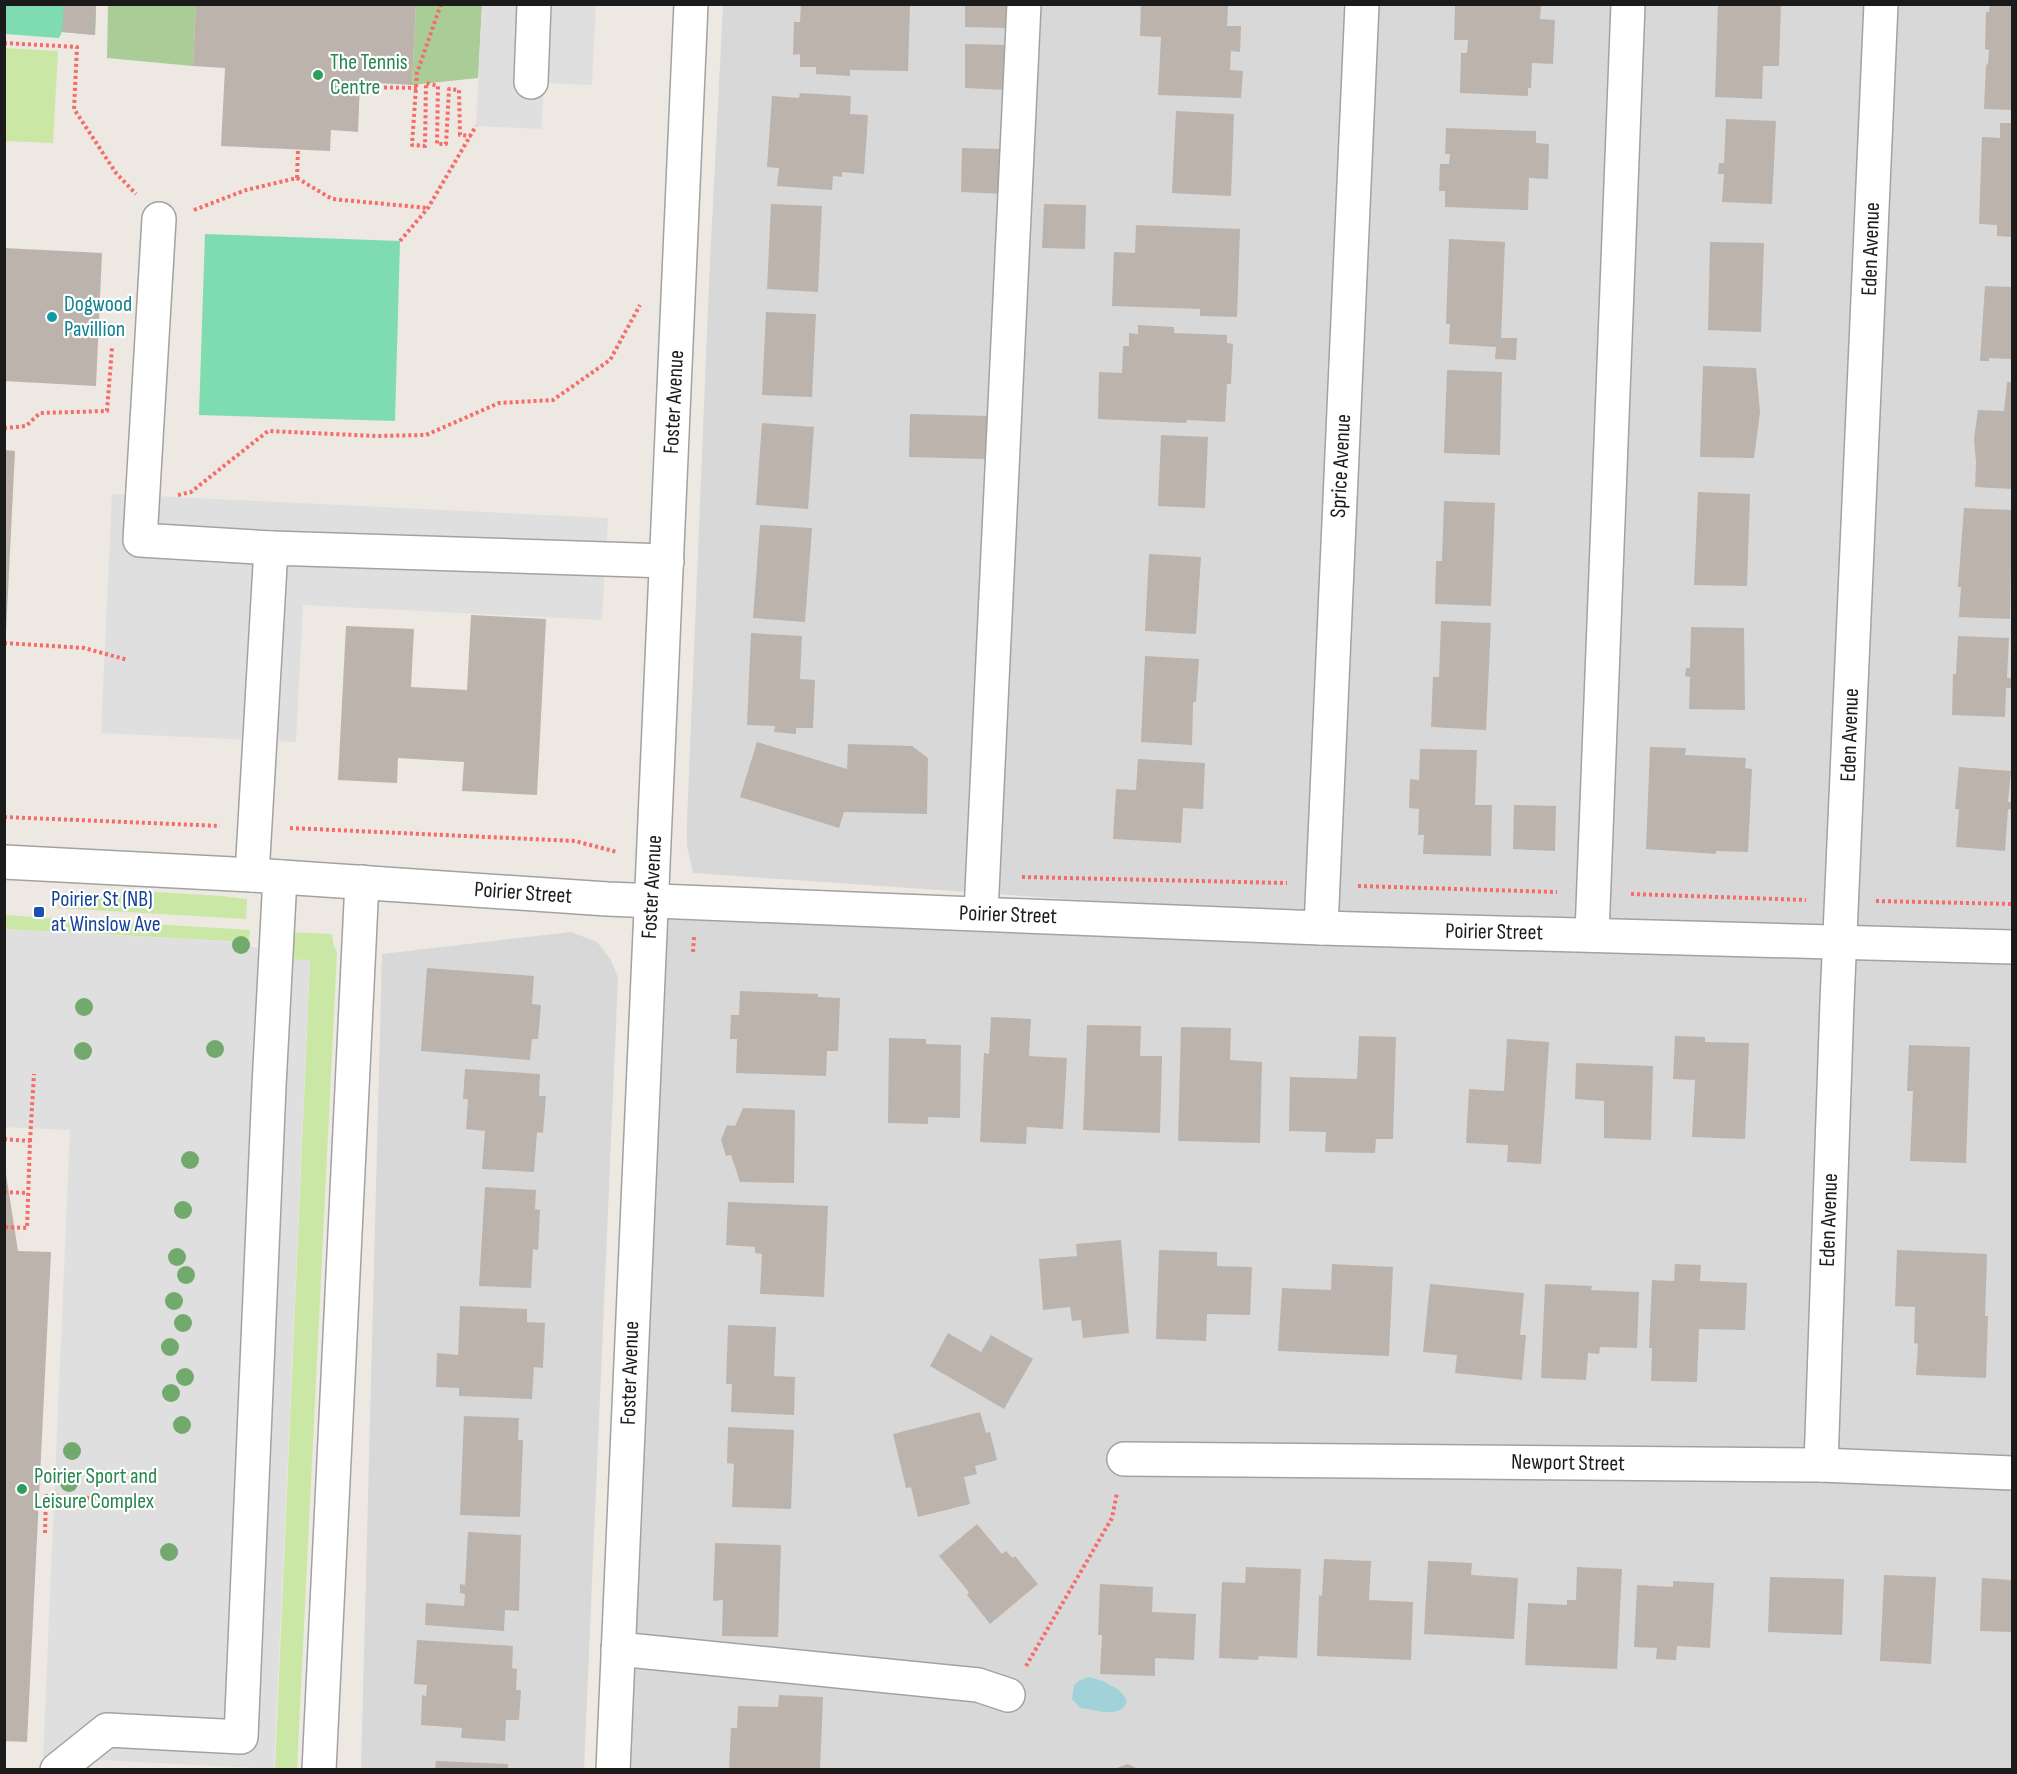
<svg xmlns="http://www.w3.org/2000/svg" width="2017" height="1774" viewBox="0 0 2017 1774" font-family="'Sofia Sans Condensed',sans-serif">
<style>
.residential{fill:#d9d8d8}
.grass{fill:#cbe7a6}
.forest{fill:#aacc96}
.pitch{fill:#7fdcb1}
.parking{fill:#dfdfdf}
.water{fill:#a1d2da}
.building{fill:#bdb3ad}
.lines{fill:none;stroke-linecap:round;stroke-linejoin:round}
.minor-casing{stroke:#a2a2a2;stroke-width:36}
.path{stroke:#f76b68;stroke-width:4;stroke-dasharray:3 3;stroke-linecap:butt}
.minor{stroke:#fff;stroke-width:33}
.tree{fill:#72a96c}
.leisure-dot{fill:#2e9e5b;stroke:#fff;stroke-width:2}
.culture-dot{fill:#0f9aa8;stroke:#fff;stroke-width:2}
.transit-dot{fill:#1a4fb4;stroke:#fff;stroke-width:2}
.labels{text-anchor:middle;dominant-baseline:central;stroke-width:4.5;stroke-linejoin:round;paint-order:stroke}
.leisure-label{font-size:22px;fill:#27864d;stroke:#fff;text-anchor:start}
.street-label{font-size:22px;fill:#1b1b1b;stroke:#fff}
.culture-label{font-size:22px;fill:#0d838f;stroke:#fff;text-anchor:start}
.transit-label{font-size:22px;fill:#164399;stroke:#fff;text-anchor:start}
</style>
<rect width="100%" height="100%" fill="#ede8e1"/>
<g class="residential">
<polygon points="723,5 2012,5 2012,937 1239,911 693,873 687,846 687,822 709,283"/>
<polygon points="654,914 2012,958 2012,1769 618,1770"/>
<polygon points="571,932 597,942 611,960 618,978 584,1769 361,1770 382,954"/>
</g>
<g class="grass">
<polygon points="5,48 58,51 53,143 5,141"/>
<polygon points="155,892 222,896 247,899 246,919 58,908 59,902"/>
<polygon points="4,915 250,930 247,961 229,941 5,929"/>
<polygon points="289,932 332,934 334,947 337,952 297,1769 275,1770 310,961 288,959"/>
</g>
<g class="forest">
<polygon points="108,5 196,5 193,66 107,58"/>
<polygon points="416,5 482,5 478,78 412,85"/>
</g>
<g class="pitch">
<polygon points="4,5 96,5 95,35 62,32 59,38 5,34"/>
<polygon points="205,234 400,241 395,421 199,415"/>
</g>
<g class="parking">
<polygon points="482,5 596,5 592,85 544,83 541,129 476,126"/>
<polygon points="112,494 608,518 602,620 303,605 296,742 101,733"/>
<polygon points="4,929 239,942 288,959 310,960 274,1769 43,1757 70,1130 5,1127"/>
</g>
<path class="water" d="M 1089,1677 C 1102,1680 1123,1688 1127,1702 C 1119,1720 1095,1709 1080,1708 L 1072,1699 L 1074,1685 L 1080,1680 Z"/>
<g class="building">
<polygon points="64,4 96,4 95,35 62,32"/>
<polygon points="196,4 416,4 412,85 360,82 358,132 331,130 330,151 221,146 225,68 193,66"/>
<polygon points="801,4 910,4 908,71 850,70 850,76 816,74 816,67 800,67 800,54 793,55 794,22 800,22"/>
<polygon points="1141,4 1228,6 1227,26 1241,26 1240,52 1231,51 1230,70 1243,71 1241,98 1158,95 1161,37 1140,36"/>
<polygon points="1718,4 1781,4 1779,66 1763,66 1762,99 1715,97"/>
<polygon points="1990,4 2012,4 2012,110 1984,109 1986,65 1988,64 1989,50 1985,49 1986,12 1989,12"/>
<polygon points="965,5 1008,5 1007,28 965,27"/>
<polygon points="1461,5 1541,5 1540,19 1555,20 1553,64 1532,63 1531,88 1528,88 1528,96 1460,93 1461,53 1467,53 1468,40 1454,40 1455,6 1461,6"/>
<polygon points="965,44 1008,45 1007,90 965,88"/>
<polygon points="800,93 851,96 850,114 868,115 864,174 842,172 842,177 833,176 832,190 777,186 779,168 767,167 772,96 799,98"/>
<polygon points="1176,111 1234,114 1231,196 1172,193"/>
<polygon points="1726,119 1776,121 1772,204 1722,202 1724,174 1718,174 1719,163 1724,163"/>
<polygon points="2000,123 2012,123 2012,237 1997,236 1997,225 1979,224 1982,137 2000,138"/>
<polygon points="1446,128 1536,131 1536,143 1549,144 1548,179 1529,178 1528,210 1445,207 1445,191 1439,191 1440,164 1449,164 1450,154 1445,154"/>
<polygon points="962,148 1004,149 1004,194 961,192"/>
<polygon points="771,204 822,206 818,292 767,289"/>
<polygon points="1044,204 1086,205 1085,249 1042,248"/>
<polygon points="1136,225 1240,229 1237,317 1200,316 1200,309 1112,306 1114,252 1135,253"/>
<polygon points="1449,239 1505,242 1501,338 1517,338 1516,360 1495,359 1496,347 1449,344 1450,324 1446,324"/>
<polygon points="1710,242 1764,243 1761,332 1708,330"/>
<polygon points="4,248 102,253 96,386 4,381"/>
<polygon points="1985,286 2012,287 2012,359 1989,358 1989,361 1980,361"/>
<polygon points="766,312 816,314 812,397 762,395"/>
<polygon points="1138,325 1174,327 1174,333 1227,335 1227,343 1233,344 1231,384 1227,384 1225,422 1187,420 1186,423 1098,419 1099,372 1122,373 1123,346 1129,346 1129,333 1138,334"/>
<polygon points="1703,366 1756,368 1760,412 1754,458 1700,457"/>
<polygon points="1447,370 1502,372 1500,455 1444,453"/>
<polygon points="2007,382 2012,382 2012,489 1975,487 1976,462 1974,439 1978,410 2004,411"/>
<polygon points="910,414 988,416 987,459 909,457"/>
<polygon points="762,423 814,427 808,509 756,505"/>
<polygon points="1161,435 1208,437 1205,508 1158,506"/>
<polygon points="4,450 15,451 6,632 4,632"/>
<polygon points="1698,492 1750,494 1747,586 1694,585"/>
<polygon points="1444,501 1495,503 1491,606 1435,604 1436,561 1442,561"/>
<polygon points="1964,508 2012,510 2010,619 1959,617 1961,587 1958,587"/>
<polygon points="760,525 812,528 805,622 753,618"/>
<polygon points="1149,554 1201,557 1196,634 1145,631"/>
<polygon points="471,615 546,619 537,795 462,791 464,762 398,758 397,783 338,780 346,626 414,629 411,687 467,690"/>
<polygon points="1441,621 1491,623 1486,730 1431,727 1433,677 1439,677"/>
<polygon points="1691,627 1744,628 1745,710 1689,709 1690,677 1685,676 1686,668 1690,668"/>
<polygon points="751,633 802,636 800,679 815,680 813,728 796,728 796,734 774,732 775,726 747,725"/>
<polygon points="1958,636 2009,638 2007,678 2012,678 2012,688 2006,688 2005,717 1952,715 1953,674 1956,674"/>
<polygon points="1145,656 1199,659 1196,702 1193,702 1192,745 1141,742"/>
<polygon points="757,742 847,769 848,744 912,746 928,758 927,814 844,812 839,828 740,797"/>
<polygon points="1650,747 1686,748 1685,755 1746,758 1745,768 1752,769 1748,852 1716,851 1716,854 1646,849"/>
<polygon points="1420,749 1477,750 1475,805 1492,805 1491,856 1423,854 1424,835 1418,835 1419,809 1409,808 1410,779 1419,780"/>
<polygon points="1138,759 1205,763 1203,809 1183,808 1181,843 1113,839 1116,789 1136,790"/>
<polygon points="1959,767 2011,771 2008,802 2012,802 2012,810 2008,809 2005,851 1956,847 1959,809 1955,809"/>
<polygon points="1514,805 1556,806 1555,851 1513,849"/>
<polygon points="427,968 534,976 532,1004 541,1005 538,1039 532,1039 530,1060 421,1051"/>
<polygon points="740,991 818,994 818,997 840,998 838,1051 827,1051 826,1076 736,1073 737,1039 730,1039 731,1015 739,1015"/>
<polygon points="991,1017 1031,1019 1029,1056 1067,1058 1063,1129 1027,1127 1026,1144 980,1142 984,1053 989,1054"/>
<polygon points="1087,1025 1141,1026 1140,1056 1162,1056 1160,1133 1083,1130"/>
<polygon points="1181,1027 1231,1028 1230,1060 1262,1062 1260,1143 1178,1141"/>
<polygon points="1359,1036 1396,1037 1393,1139 1376,1139 1375,1153 1325,1152 1326,1132 1289,1131 1290,1077 1357,1079"/>
<polygon points="1675,1036 1705,1037 1705,1042 1749,1043 1745,1139 1692,1137 1695,1080 1673,1079"/>
<polygon points="889,1038 926,1039 926,1044 961,1045 960,1118 928,1117 928,1124 888,1123"/>
<polygon points="1507,1039 1549,1042 1541,1164 1507,1162 1508,1145 1466,1143 1469,1089 1504,1091"/>
<polygon points="1909,1045 1970,1047 1966,1163 1910,1161 1913,1091 1907,1091"/>
<polygon points="1576,1063 1653,1066 1651,1140 1604,1138 1604,1101 1575,1099"/>
<polygon points="465,1069 540,1074 539,1096 546,1096 543,1133 537,1132 534,1172 482,1169 485,1131 466,1129 468,1099 463,1099"/>
<polygon points="743,1108 795,1110 794,1183 740,1182 731,1155 726,1156 721,1140 727,1125 735,1126"/>
<polygon points="4,1161 18,1251 51,1252 27,1742 4,1741"/>
<polygon points="485,1187 536,1190 535,1209 540,1210 538,1250 533,1249 531,1288 479,1286"/>
<polygon points="728,1202 828,1206 824,1297 760,1294 762,1254 755,1253 755,1247 726,1245"/>
<polygon points="1121,1240 1129,1333 1083,1338 1081,1320 1072,1321 1070,1307 1043,1310 1039,1259 1077,1256 1076,1244"/>
<polygon points="1159,1250 1217,1252 1217,1266 1252,1267 1250,1315 1207,1314 1206,1341 1156,1339"/>
<polygon points="1897,1250 1987,1254 1985,1316 1988,1316 1986,1378 1916,1375 1918,1344 1914,1343 1915,1307 1895,1306"/>
<polygon points="1332,1264 1393,1267 1389,1356 1278,1351 1282,1288 1331,1290"/>
<polygon points="1675,1264 1701,1265 1700,1281 1747,1283 1745,1330 1699,1329 1697,1382 1651,1381 1652,1348 1649,1348 1652,1280 1674,1281"/>
<polygon points="1430,1284 1524,1293 1520,1335 1526,1335 1522,1380 1455,1373 1457,1355 1423,1352"/>
<polygon points="1545,1284 1592,1286 1591,1290 1639,1292 1637,1348 1600,1347 1599,1354 1588,1353 1586,1380 1541,1378"/>
<polygon points="460,1306 527,1309 527,1322 545,1323 543,1368 534,1367 532,1399 459,1396 459,1388 436,1387 437,1353 458,1355"/>
<polygon points="728,1325 776,1327 774,1376 795,1377 794,1415 731,1412 732,1384 726,1384"/>
<polygon points="948,1333 981,1352 991,1335 1033,1359 1004,1409 930,1366"/>
<polygon points="980,1412 986,1433 990,1432 997,1460 975,1466 977,1474 964,1477 970,1504 918,1517 911,1487 906,1488 893,1434"/>
<polygon points="464,1416 519,1418 518,1440 523,1440 520,1517 460,1515"/>
<polygon points="728,1427 794,1430 791,1509 732,1507 734,1464 727,1463"/>
<polygon points="977,1524 1002,1554 1006,1551 1013,1558 1015,1556 1038,1584 990,1624 967,1595 969,1592 939,1556"/>
<polygon points="468,1532 521,1535 519,1611 505,1610 504,1631 425,1625 426,1603 464,1606 465,1594 460,1593 460,1584 465,1585"/>
<polygon points="715,1543 781,1545 778,1637 722,1636 723,1600 713,1601"/>
<polygon points="1324,1559 1371,1561 1369,1600 1413,1602 1411,1660 1317,1656 1319,1595 1322,1596"/>
<polygon points="1428,1561 1472,1563 1471,1575 1518,1578 1514,1639 1424,1634"/>
<polygon points="1246,1567 1301,1569 1297,1658 1259,1656 1258,1660 1219,1658 1222,1582 1245,1583"/>
<polygon points="1577,1567 1622,1569 1617,1669 1525,1665 1528,1603 1567,1605 1567,1600 1576,1600"/>
<polygon points="1884,1575 1936,1577 1931,1664 1880,1661"/>
<polygon points="1770,1577 1844,1579 1842,1635 1768,1632"/>
<polygon points="1982,1578 2012,1580 2012,1632 1980,1631"/>
<polygon points="1673,1581 1714,1583 1710,1648 1677,1646 1676,1660 1656,1659 1657,1648 1634,1647 1637,1585 1673,1587"/>
<polygon points="1100,1584 1153,1587 1152,1612 1196,1614 1194,1660 1155,1658 1155,1676 1100,1674 1102,1635 1098,1635"/>
<polygon points="417,1640 513,1646 512,1668 517,1669 516,1690 521,1690 519,1720 506,1720 505,1741 461,1738 462,1728 421,1725 422,1695 426,1696 427,1685 414,1684"/>
<polygon points="779,1695 823,1697 820,1770 729,1770 731,1728 737,1728 738,1706 778,1707"/>
<polygon points="436,1761 508,1764 508,1770 435,1770"/>
<polygon points="1128,1764 1140,1770 1114,1770 1114,1769"/>
</g>
<g class="lines">
<defs>
<g id="minor">
<polyline points="531,82 534,4"/>
<polyline points="159,219 140,540 271,548"/>
<polyline points="4,862 252,875 607,899 1321,928 2012,947"/>
<polyline points="252,875 271,548 667,561"/>
<polyline points="981,913 1024,4"/>
<polyline points="1321,928 1362,4"/>
<polyline points="1592,934 1628,4"/>
<polyline points="1124,1459 1821,1465 2012,1473"/>
<polyline points="1821,1465 1837,1002 1881,4"/>
<polyline points="618,1649 978,1685 1008,1695"/>
<polyline points="57,1770 107,1730 241,1737 269,1086 280,877"/>
<polyline points="319,1770 362,882"/>
<polyline points="613,1770 691,4"/>
</g>
</defs>
<use href="#minor" class="minor-casing"/>
<g class="path">
<polyline points="441,4 417,73 412,145 425,146 426,83 438,86 437,144 446,144 449,89 459,90 460,135 471,136"/>
<polyline points="4,43 77,47 74,109 116,173 136,194"/>
<polyline points="360,87 417,88"/>
<polyline points="297,178 298,150"/>
<polyline points="194,210 246,190 297,178 332,199 428,208"/>
<polyline points="400,241 428,208 476,126"/>
<polyline points="4,428 26,426 40,413 107,411 112,348"/>
<polyline points="178,495 191,492 268,431 376,436 426,435 499,403 553,400 610,360 640,305"/>
<polyline points="4,643 84,648 128,660"/>
<polyline points="4,817 220,826"/>
<polyline points="290,828 575,841 617,852"/>
<polyline points="1022,877 1287,883"/>
<polyline points="1358,886 1557,892"/>
<polyline points="1631,894 1806,900"/>
<polyline points="1876,901 2012,904"/>
<polyline points="693,952 694,937"/>
<polyline points="4,1139 30,1141 27,1228 4,1227"/>
<polyline points="30,1141 34,1074"/>
<polyline points="4,1192 28,1193"/>
<polyline points="45,1533 46,1496 116,1499"/>
<polyline points="1026,1666 1112,1518 1117,1493"/>
</g>
<use href="#minor" class="minor"/>
</g>
<g class="tree">
<circle cx="241" cy="945" r="9"/>
<circle cx="84" cy="1007" r="9"/>
<circle cx="215" cy="1049" r="9"/>
<circle cx="83" cy="1051" r="9"/>
<circle cx="190" cy="1160" r="9"/>
<circle cx="183" cy="1210" r="9"/>
<circle cx="177" cy="1257" r="9"/>
<circle cx="186" cy="1275" r="9"/>
<circle cx="174" cy="1301" r="9"/>
<circle cx="183" cy="1323" r="9"/>
<circle cx="170" cy="1347" r="9"/>
<circle cx="185" cy="1377" r="9"/>
<circle cx="171" cy="1393" r="9"/>
<circle cx="182" cy="1425" r="9"/>
<circle cx="72" cy="1451" r="9"/>
<circle cx="69" cy="1483" r="9"/>
<circle cx="169" cy="1552" r="9"/>
</g>
<g class="leisure-dot">
<circle cx="318" cy="75" r="6"/>
<circle cx="22" cy="1489" r="6"/>
</g>
<circle class="culture-dot" cx="52" cy="317" r="6"/>
<rect class="transit-dot" x="33" y="906" width="12" height="12" rx="3"/>
<g class="labels">
<g class="leisure-label">
<text x="330" y="62">The Tennis<tspan x="330" dy="25">Centre</tspan></text>
<text x="34" y="1476">Poirier Sport and<tspan x="34" dy="25">Leisure Complex</tspan></text>
</g>
<g class="street-label">
<text transform="translate(1871 249) rotate(-88)">Eden Avenue</text>
<text transform="translate(674 402) rotate(-87)">Foster Avenue</text>
<text transform="translate(1341 466) rotate(-87)">Sprice Avenue</text>
<text transform="translate(1850 735) rotate(-88)">Eden Avenue</text>
<text transform="translate(652 887) rotate(-87)">Foster Avenue</text>
<text transform="translate(523 893) rotate(4)">Poirier Street</text>
<text transform="translate(1008 915) rotate(2)">Poirier Street</text>
<text transform="translate(1494 932) rotate(1)">Poirier Street</text>
<text transform="translate(1829 1220) rotate(-88)">Eden Avenue</text>
<text transform="translate(630 1373) rotate(-88)">Foster Avenue</text>
<text transform="translate(1568 1463) rotate(1)">Newport Street</text>
</g>
<g class="culture-label">
<text x="64" y="304">Dogwood<tspan x="64" dy="25">Pavillion</tspan></text>
</g>
<g class="transit-label">
<text x="51" y="899">Poirier St (NB)<tspan x="51" dy="25">at Winslow Ave</tspan></text>
</g>
</g>
<rect width="2017" height="1774" fill="none" stroke="#1b1b1b" stroke-width="12"/>
</svg>
